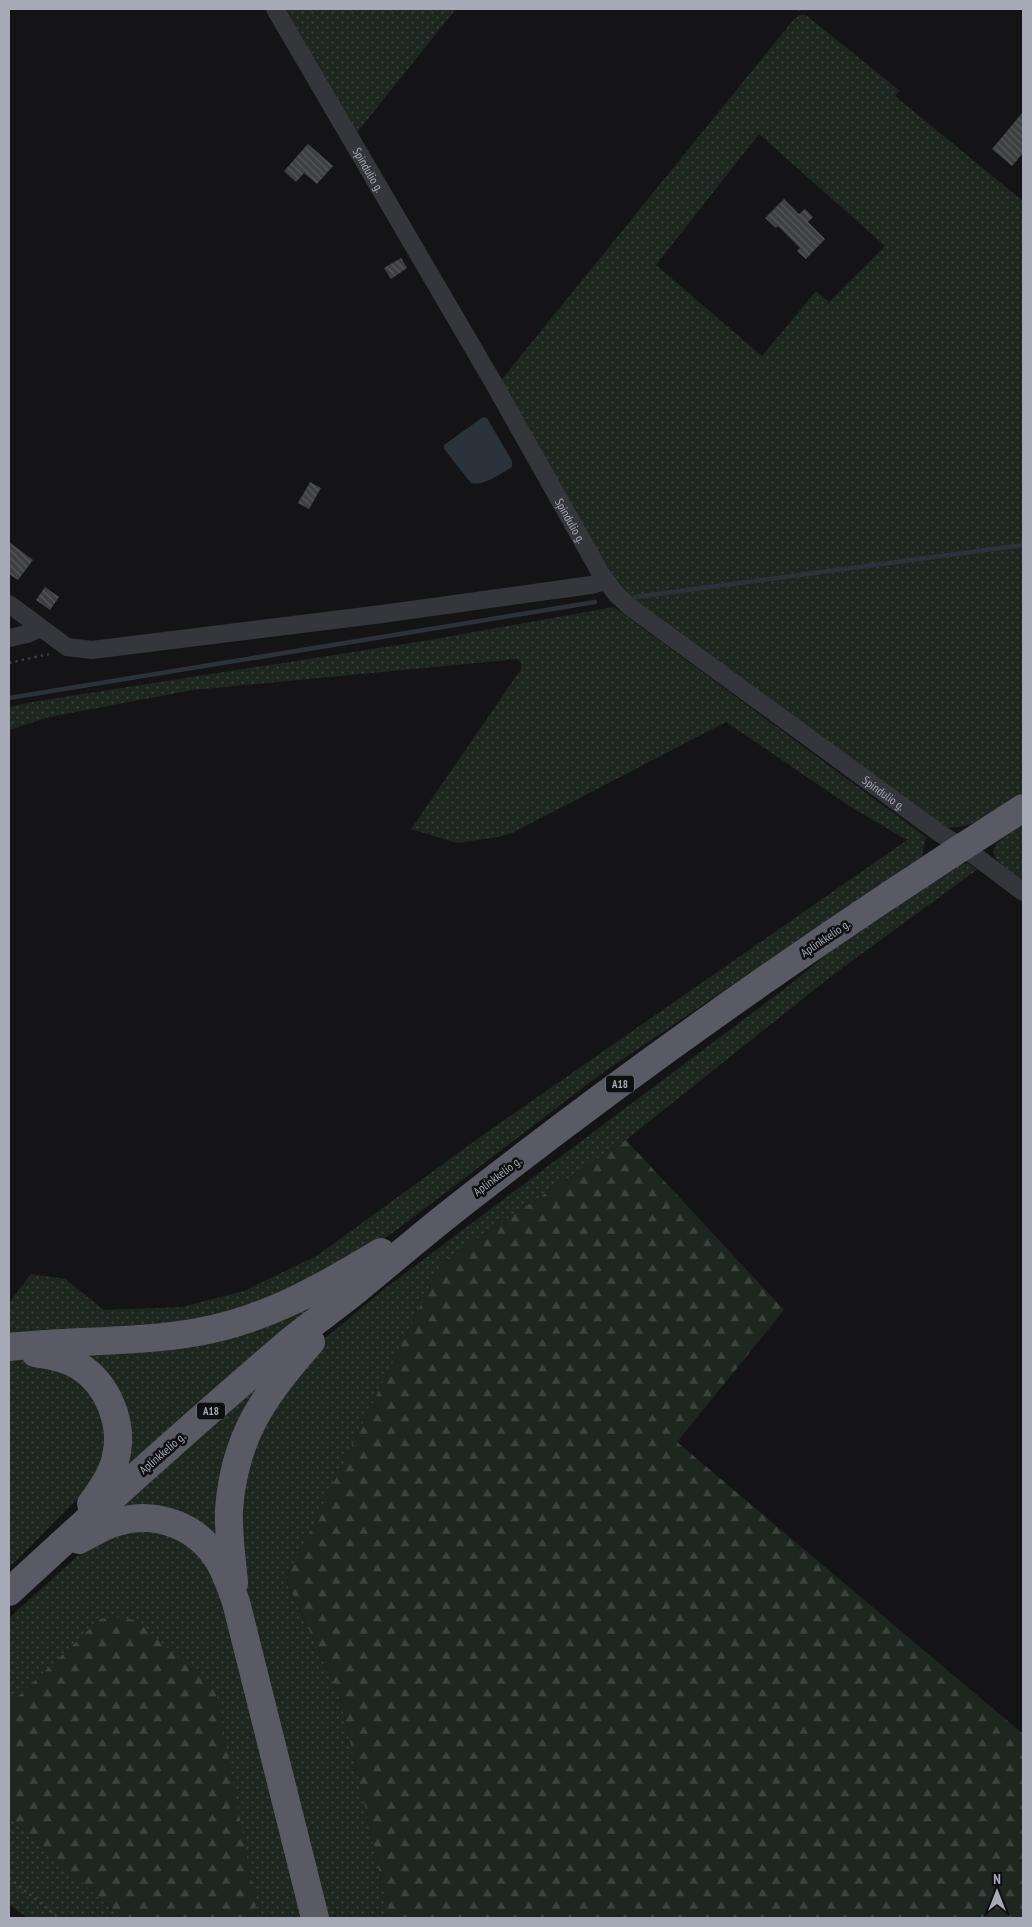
<svg xmlns="http://www.w3.org/2000/svg" width="1032" height="1927" viewBox="0 0 1032 1927" font-family="'PT Sans Narrow',sans-serif">
<style>
.grass{fill:url(#grass-dots);fill-rule:evenodd}
.forest{fill:url(#forest-firs)}
.water{fill:#2a323a}
.lines{fill:none;stroke-linecap:round;stroke-linejoin:round}
.stream{stroke:#2a323a;stroke-width:4.5}
.building{fill:url(#building-back-hatch)}
.path{stroke:#3b3d42;stroke-width:2.5;stroke-dasharray:2.5 4;stroke-linecap:butt}
.minor{stroke:#35363b;stroke-width:18}
.trunk{stroke:#595a63;stroke-width:28}
.labels{text-anchor:middle;dominant-baseline:central;stroke-width:5;stroke-linejoin:round;paint-order:stroke}
.shield{fill:#0f0f11;stroke:#797c84;stroke-width:1}
.shield-label{font-size:11px;font-weight:bold;fill:#a6aab6}
.street-label{font-size:12px;fill:#a6aab6;stroke:#0f0f11}
</style>
<defs>
<pattern id="grass-dots" width="8" height="8" patternUnits="userSpaceOnUse" patternTransform="scale(1.25)"><rect width="8" height="8" fill="#1e2620"/><path d="M2 2h.1M6 6h.1" fill="none" stroke="#3c433e" stroke-width="1.8" stroke-linecap="round"/></pattern>
<pattern id="forest-firs" width="22" height="20" patternUnits="userSpaceOnUse" patternTransform="scale(1.25)"><rect width="22" height="20" fill="#1e2620"/><path d="M5 1l3.5 6h-7zM16 11l3.5 6h-7z" fill="#3c433e"/></pattern>
<pattern id="building-back-hatch" width="6" height="6" patternUnits="userSpaceOnUse" patternTransform="scale(1.25)"><rect width="6" height="6" fill="#3e3f43"/><path d="M-1 5l2 2M0 0l6 6M5-1l2 2" fill="none" stroke="#57585c"/></pattern>
</defs>
<rect width="100%" height="100%" fill="#141416"/>
<g class="grass">
<polygon points="283,9 456,9 355,135"/>
<path d="M 800,15 L 806,15 L 900,91 L 895,96 L 1023,201 L 1023,794 C 1002,806 970,832 945,827 L 734,672 L 638,605 L 623,589 L 598,552 L 502,386 L 502,379 L 794,19 ZM 759,134 L 885,246 L 829,302 L 816,291 L 762,356 L 656,265 Z"/>
<polygon points="614,607 926,837 922,856 601,1074 394,1232 327,1276 235,1316 9,1339 9,1303 31,1274 65,1279 104,1310 182,1307 244,1291 318,1255 483,1135 907,840 851,807 726,722 514,832 498,837 457,843 411,829 521,669 521,662 517,659 193,690 49,717 9,730 9,707 38,701 424,641"/>
<polygon points="1023,822 1023,882 1000,866 993,852 996,844"/>
<polygon points="967,863 978,869 834,974 626,1140 442,1262 286,1581 340,1697 390,1918 326,1918 237,1558 244,1452 323,1340 388,1286 787,987 838,945 957,865"/>
<polygon points="319,1300 117,1476 125,1446 73,1350"/>
<polygon points="9,1359 47,1361 95,1389 110,1429 99,1473 80,1496 9,1568"/>
<polygon points="265,1379 224,1555 118,1508"/>
<polygon points="175,1530 215,1570 304,1918 253,1918 256,1905 100,1619 9,1705 9,1618 94,1541 113,1531"/>
<polygon points="9,1816 121,1918 27,1918 9,1904"/>
</g>
<g class="forest">
<polygon points="626,1140 784,1310 677,1442 1023,1734 1023,1918 390,1918 340,1697 286,1580 442,1262"/>
<polygon points="114,1617 135,1620 209,1684 217,1696 256,1905 253,1918 121,1918 9,1816 9,1705 100,1619"/>
</g>
<path class="water" d="M 483,417 L 487,418 L 512,461 L 512,467 C 500,474 485,486 471,483 L 444,449 L 444,445 Z"/>
<g class="lines">
<g class="stream">
<polyline points="635,597 1023,545"/>
<polyline points="9,698 595,602"/>
</g>
</g>
<g class="building">
<polygon points="1023,112 1023,153 1012,166 992,149"/>
<polygon points="308,144 333,166 317,184 304,173 296,182 284,171"/>
<polygon points="784,199 799,214 805,209 813,217 808,222 825,239 806,259 797,251 800,248 778,226 776,228 765,218"/>
<polygon points="401,258 407,268 391,279 384,268"/>
<polygon points="310,482 321,488 309,509 298,503"/>
<polygon points="9,542 33,560 18,580 9,574"/>
<polygon points="45,587 59,597 50,610 36,600"/>
</g>
<g class="lines">
<g class="path">
<polyline points="798,10 799,9"/>
<polyline points="9,663 49,654"/>
<polyline points="9,1878 59,1918"/>
</g>
<g class="minor">
<path id="s1" d="M 275,9 L 493,382 L 600,572 L 616,594 L 630,607 L 938,832 L 978,858 L 1023,892"/>
<polyline points="9,604 67,647 92,650 382,614 591,585 606,581"/>
<polyline points="9,638 27,634 40,628"/>
</g>
<g class="trunk">
<path d="M 9,1347 C 72,1340 136,1343 198,1332 C 266,1320 323,1287 381,1252"/>
<path d="M 35,1353 C 50,1355 66,1358 79,1366 C 108,1384 124,1424 116,1457 C 112,1475 101,1490 91,1504"/>
<path d="M 79,1540 C 91,1534 104,1525 117,1522 C 156,1510 199,1526 220,1563 C 227,1575 231,1589 236,1602 L 315,1918"/>
<path d="M 234,1583 C 232,1559 228,1534 229,1510 C 234,1437 264,1395 311,1342"/>
<path d="M 9,1592 C 100,1508 193,1424 288,1343 C 311,1324 336,1307 359,1288 C 394,1259 428,1230 464,1202 C 644,1061 831,930 1023,808"/>
</g>
</g>
<g class="labels">
<g class="shield">
<rect x="606" y="1075.5" width="28" height="17" rx="4"/>
<rect x="197" y="1402.5" width="28" height="17" rx="4"/>
</g>
<g class="shield-label">
<text x="620" y="1084">A18</text>
<text x="211" y="1411">A18</text>
</g>
<g class="street-label">
<text stroke="none"><textPath href="#s1" startOffset="186">Spindulio g.</textPath></text>
<text stroke="none"><textPath href="#s1" startOffset="591">Spindulio g.</textPath></text>
<text stroke="none"><textPath href="#s1" startOffset="1011">Spindulio g.</textPath></text>
<text transform="translate(825 938) rotate(-34)">Aplinkkelio g.</text>
<text transform="translate(497 1176) rotate(-37)">Aplinkkelio g.</text>
<text transform="translate(162 1453) rotate(-41)">Aplinkkelio g.</text>
</g>
</g>
<rect width="1032" height="1927" fill="none" stroke="#a6aab6" stroke-width="20"/>
<g transform="translate(997 1892)" stroke="#0f0f11" stroke-width="4" paint-order="stroke">
<path d="M0-4L9 19L0 12L-9 19Z" fill="#a6aab6"/>
<text y="-8" font-size="14" font-weight="bold" text-anchor="middle" fill="#a6aab6">N</text>
</g>
</svg>
